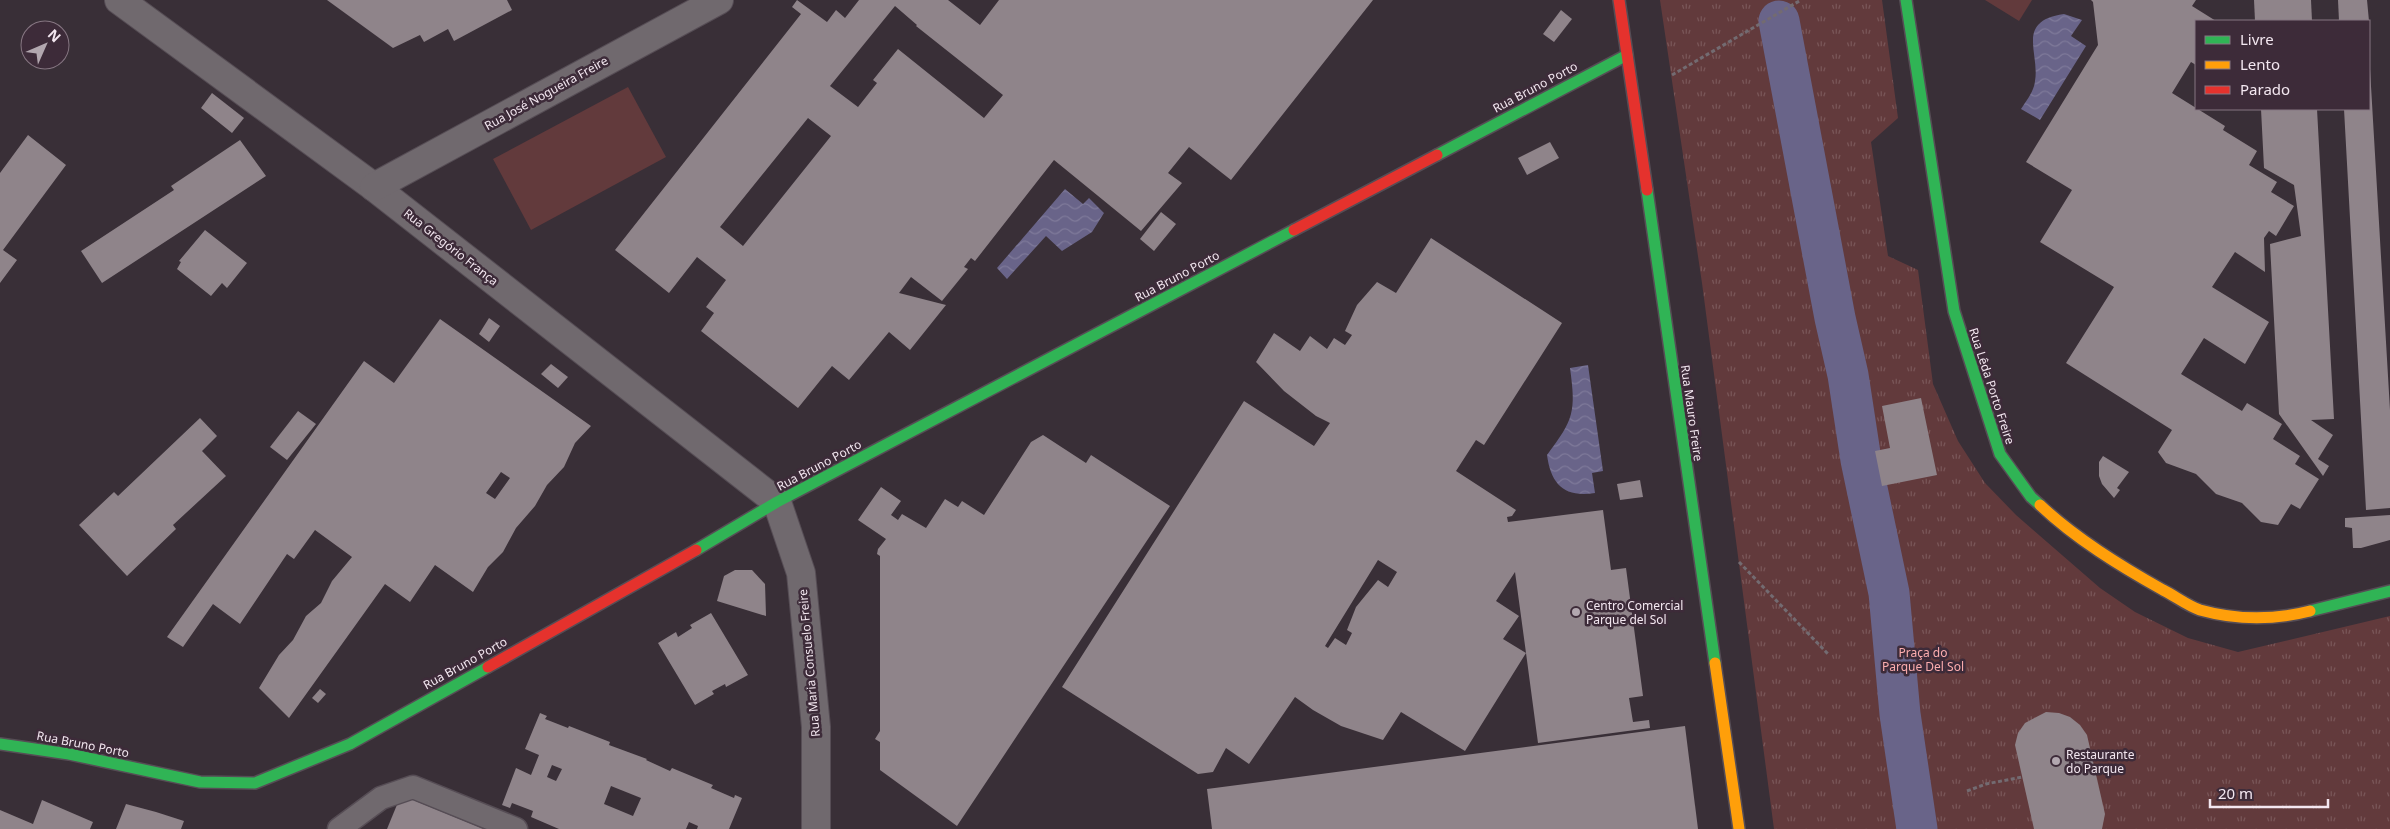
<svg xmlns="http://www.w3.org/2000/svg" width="2390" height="829" viewBox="0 0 2390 829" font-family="'Noto Sans',sans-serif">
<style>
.grass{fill:#623a3c}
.park{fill:url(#park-tufts)}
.water{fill:url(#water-waves)}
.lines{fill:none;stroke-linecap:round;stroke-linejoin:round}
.canal{stroke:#696489;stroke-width:41}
.building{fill:#8f848a;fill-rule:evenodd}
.lane-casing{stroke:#564d55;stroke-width:25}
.street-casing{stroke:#564d55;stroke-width:30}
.fast-casing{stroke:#564d55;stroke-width:14}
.slow-casing{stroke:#564d55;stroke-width:14}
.jam-casing{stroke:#564d55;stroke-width:14}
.path{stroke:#736b71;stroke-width:3;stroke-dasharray:4 2.5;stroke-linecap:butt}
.lane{stroke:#70696e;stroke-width:22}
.street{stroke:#70696e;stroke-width:28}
.fast{stroke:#30b455;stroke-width:11}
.slow{stroke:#ff9f0a;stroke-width:11}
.jam{stroke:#e5322d;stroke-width:11}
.poi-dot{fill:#b2a7af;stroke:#3d2b39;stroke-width:2}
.labels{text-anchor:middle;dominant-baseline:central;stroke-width:5;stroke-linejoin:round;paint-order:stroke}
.street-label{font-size:12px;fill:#f3e7f0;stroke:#3d2b39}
.poi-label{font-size:12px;fill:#f3e7f0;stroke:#3d2b39;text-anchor:start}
.park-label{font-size:12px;fill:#fcadae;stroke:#3d2b39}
</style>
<defs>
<pattern id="park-tufts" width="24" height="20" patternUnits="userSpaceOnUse" patternTransform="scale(1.25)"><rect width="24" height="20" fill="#623a3c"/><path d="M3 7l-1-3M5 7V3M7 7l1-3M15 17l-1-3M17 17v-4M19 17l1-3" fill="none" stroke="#795658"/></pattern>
<pattern id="water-waves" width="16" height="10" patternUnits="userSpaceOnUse" patternTransform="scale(1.25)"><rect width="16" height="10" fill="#696489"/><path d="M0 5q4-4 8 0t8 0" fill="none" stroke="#7f7a9a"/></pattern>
</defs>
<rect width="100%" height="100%" fill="#392f37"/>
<g class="grass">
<polygon points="1985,0 2032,0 2019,21"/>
<polygon points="628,87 666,157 531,230 493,159"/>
</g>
<polygon class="park" points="1660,0 1882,0 1898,118 1871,142 1888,256 1918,270 1933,384 1958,441 1985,483 2016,515 2100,588 2135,612 2188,638 2238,652 2390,616 2390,829 1774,829 1702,283"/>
<g class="water">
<path d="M 2064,14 L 2082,20 L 2071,36 L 2086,46 L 2040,120 L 2021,109 C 2027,100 2034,91 2035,81 C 2040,53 2015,21 2064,14 Z"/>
<polygon points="1065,189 1083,204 1089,198 1104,213 1092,232 1062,251 1046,236 1007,279 997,268"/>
<path d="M 1588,365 L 1603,471 L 1592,473 L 1595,493 C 1564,498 1551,484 1547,455 C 1574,419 1576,412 1570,368 Z"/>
</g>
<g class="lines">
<polyline class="canal" points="1779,21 1835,318 1848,375 1861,460 1889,593 1900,714 1917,829"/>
</g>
<g class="building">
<polygon points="327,0 507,0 512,10 454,41 448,29 424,42 420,35 393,48"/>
<path d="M 797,0 L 827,22 L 836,10 L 845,18 L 859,0 L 948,0 L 980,25 L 999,0 L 1373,0 L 1231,180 L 1189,147 L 1168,173 L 1182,183 L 1141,231 L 1054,160 L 975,261 L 971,258 L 964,267 L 968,269 L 942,301 L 911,277 L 899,293 L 946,305 L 910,350 L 889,332 L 849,380 L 832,366 L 798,408 L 701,331 L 714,313 L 706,307 L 726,280 L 697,257 L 669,293 L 615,250 L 801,14 L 792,7 ZM 895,6 L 917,25 L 916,26 L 1003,95 L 984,118 L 898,49 L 873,80 L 877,83 L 858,107 L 830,86 ZM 808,118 L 831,136 L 743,246 L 720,227 Z"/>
<polygon points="2091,0 2196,0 2192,6 2216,21 2196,21 2196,65 2191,62 2172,93 2225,126 2223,130 2257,151 2249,165 2277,182 2271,192 2294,206 2276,236 2269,231 2264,238 2265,272 2235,252 2212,287 2269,322 2245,364 2204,338 2181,374 2242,411 2247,403 2282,424 2273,439 2300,456 2295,464 2319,479 2300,509 2291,504 2278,525 2261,522 2242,503 2216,494 2196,474 2166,463 2158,452 2172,430 2066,363 2114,287 2040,242 2072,190 2026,162 2098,45 2093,2"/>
<polygon points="2254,0 2311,0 2312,21 2255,21"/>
<polygon points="2338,0 2367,0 2369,21 2339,21"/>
<polygon points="1561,10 1572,19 1554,42 1543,34"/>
<polygon points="2369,52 2390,410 2390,508 2366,510 2344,109 2369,109"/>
<polygon points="212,93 244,118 232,133 201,108"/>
<polygon points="2261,109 2317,109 2334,419 2311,420 2333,435 2318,459 2329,466 2323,476 2279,414 2270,244 2301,236 2294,185 2264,168"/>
<polygon points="28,135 66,165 3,250 17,260 0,283 0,173"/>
<polygon points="240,140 266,176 102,283 81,251 174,190 171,186"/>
<polygon points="1550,142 1559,158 1527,175 1518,158"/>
<polygon points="1161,212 1176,224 1154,251 1140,239"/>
<polygon points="205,230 247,263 227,288 222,283 211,296 177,269 181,262 179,261"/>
<path d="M 1431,238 L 1562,323 L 1484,445 L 1476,440 L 1456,471 L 1516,510 L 1512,516 L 1507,517 L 1508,522 L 1603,510 L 1611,570 L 1626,568 L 1643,696 L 1629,698 L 1633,722 L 1649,720 L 1650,728 L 1538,743 L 1526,653 L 1465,751 L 1401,712 L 1383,740 L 1341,726 L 1313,710 L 1295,697 L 1249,764 L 1226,748 L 1213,772 L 1198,774 L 1062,687 L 1244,401 L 1314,446 L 1330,423 L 1316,416 L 1284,391 L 1256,362 L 1274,333 L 1300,351 L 1310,336 L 1327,349 L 1334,338 L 1345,345 L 1352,335 L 1345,331 L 1357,305 L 1377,282 L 1396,293 ZM 1378,560 L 1397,572 L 1388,587 L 1378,580 L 1356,607 L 1347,630 L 1352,633 L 1346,645 L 1335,638 L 1328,648 L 1325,646 ZM 1515,572 L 1526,653 L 1503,639 L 1519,616 L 1496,601 Z"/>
<polygon points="489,318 500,326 489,342 479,334"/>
<path d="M 440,319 L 591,426 L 575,443 L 564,467 L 547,485 L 535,506 L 516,528 L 503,552 L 488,567 L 473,592 L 435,565 L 410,602 L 385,584 L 289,718 L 259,688 L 279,655 L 293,640 L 306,616 L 321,603 L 332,581 L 352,557 L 315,530 L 294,559 L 287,554 L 240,624 L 213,604 L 183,647 L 167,637 L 364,361 L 394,383 ZM 501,472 L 510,478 L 495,499 L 486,493 Z"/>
<polygon points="551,364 568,377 558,388 541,374"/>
<polygon points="1921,398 1937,475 1882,486 1875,451 1890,448 1882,406"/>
<polygon points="298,411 316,424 287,460 270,447"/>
<polygon points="200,418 217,436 202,451 226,476 173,525 176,529 127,576 79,525 114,492 118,496"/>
<polygon points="1043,435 1086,463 1091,455 1170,506 957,826 880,770 880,742 875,739 880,731 880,556 877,554 878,549 886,539 858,520 881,487 901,501 891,515 898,520 902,514 926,528 945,499 958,507 962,501 984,515 1031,442"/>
<polygon points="2103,456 2129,472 2117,488 2120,490 2114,498 2102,484 2099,476 2099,462"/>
<polygon points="1640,480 1643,497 1620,500 1617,484"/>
<polygon points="2390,515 2390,540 2361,548 2353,548 2352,528 2345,527 2345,518"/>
<polygon points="735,570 752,570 765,584 766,616 717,601 724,576"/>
<polygon points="711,613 748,675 726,687 725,684 712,691 714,694 695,705 658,643 676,632 678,637 692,628 690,625"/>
<polygon points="320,689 326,694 318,703 312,698"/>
<polygon points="2046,712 2059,713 2070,717 2080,725 2087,735 2105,814 2102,829 2034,829 2015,745 2018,733 2025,723"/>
<path d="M 540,713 L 547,716 L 545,719 L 568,728 L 569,726 L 610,742 L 609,745 L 647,759 L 646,760 L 670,771 L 672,768 L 713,785 L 711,788 L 734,798 L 735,795 L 742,798 L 729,829 L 697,829 L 698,826 L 689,822 L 686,829 L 559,829 L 531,817 L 533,811 L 512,803 L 510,808 L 502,805 L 516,768 L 531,775 L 539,755 L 525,749 ZM 552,765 L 562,769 L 556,781 L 547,777 ZM 611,786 L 641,798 L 633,816 L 604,804 Z"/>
<polygon points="1685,726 1698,829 1212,829 1207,789"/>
<polygon points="401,795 484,829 387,829"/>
<polygon points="42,800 93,822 90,829 0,829 0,810 33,824"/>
<polygon points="126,804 156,812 184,821 181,829 116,829"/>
</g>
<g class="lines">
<defs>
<polyline id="lane" points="339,829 381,798 413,787 516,829"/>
<g id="street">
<polyline points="119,0 374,187 777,502 801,573 816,727 816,829"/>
<polyline points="374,187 719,0"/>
</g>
<g id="fast">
<polyline points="1906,0 1954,311 2000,454 2031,497 2040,505"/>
<polyline points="1437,155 1627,55"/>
<polyline points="1647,190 1715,663"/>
<polyline points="696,550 777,502 1294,230"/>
<polyline points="2310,611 2390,591"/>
<polyline points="0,744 69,754 200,782 255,783 350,744 488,667"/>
</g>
<g id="slow">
<path d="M 2040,505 C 2076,539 2120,566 2163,590 C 2175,596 2188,606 2200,610 C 2236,620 2275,620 2310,611"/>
<polyline points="1715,663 1739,829"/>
</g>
<g id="jam">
<polyline points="1619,0 1647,190"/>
<polyline points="1294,230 1437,155"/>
<polyline points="488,667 696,550"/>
</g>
</defs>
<use href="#lane" class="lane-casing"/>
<use href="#street" class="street-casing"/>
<use href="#fast" class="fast-casing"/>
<use href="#slow" class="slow-casing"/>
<use href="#jam" class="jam-casing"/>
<g class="path">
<polyline points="1672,75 1801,0"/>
<polyline points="1739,562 1829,655"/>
<polyline points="1967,791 1986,784 2022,777"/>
</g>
<use href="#lane" class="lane"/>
<use href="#street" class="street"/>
<use href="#fast" class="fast"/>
<use href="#slow" class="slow"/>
<use href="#jam" class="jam"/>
</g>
<g class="poi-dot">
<circle cx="1576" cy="612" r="5"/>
<circle cx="2056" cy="761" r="5"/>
</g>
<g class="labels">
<g class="street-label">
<text transform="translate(1535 87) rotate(-28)">Rua Bruno Porto</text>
<text transform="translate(546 93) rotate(-29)">Rua José Nogueira Freire</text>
<text transform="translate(451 247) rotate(38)">Rua Gregório França</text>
<text transform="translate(1177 276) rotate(-28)">Rua Bruno Porto</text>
<text transform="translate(1992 386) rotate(72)">Rua Lêda Porto Freire</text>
<text transform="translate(1692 413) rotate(82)">Rua Mauro Freire</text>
<text transform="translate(819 465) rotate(-28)">Rua Bruno Porto</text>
<text transform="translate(465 663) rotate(-29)">Rua Bruno Porto</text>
<text transform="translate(809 663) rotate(-95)">Rua Maria Consuelo Freire</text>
<text transform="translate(83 744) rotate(11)">Rua Bruno Porto</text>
</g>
<g class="poi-label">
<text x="1586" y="605">Centro Comercial<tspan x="1586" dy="14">Parque del Sol</tspan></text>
<text x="2066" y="754">Restaurante<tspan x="2066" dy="14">do Parque</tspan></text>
</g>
<g class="park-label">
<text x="1923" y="652">Praça do<tspan x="1923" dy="14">Parque Del Sol</tspan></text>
</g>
</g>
<rect x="2195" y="20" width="175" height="90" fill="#3d2b39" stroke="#867682"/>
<rect x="2205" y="36" width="25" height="8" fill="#30b455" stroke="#867682"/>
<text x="2240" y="45" font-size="15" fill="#f3e7f0">Livre</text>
<rect x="2205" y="61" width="25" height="8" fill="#ff9f0a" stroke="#867682"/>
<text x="2240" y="70" font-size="15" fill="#f3e7f0">Lento</text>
<rect x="2205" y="86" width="25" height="8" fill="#e5322d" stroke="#867682"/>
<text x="2240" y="95" font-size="15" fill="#f3e7f0">Parado</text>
<g transform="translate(45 45) rotate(45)"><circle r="24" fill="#3d2b39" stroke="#867682"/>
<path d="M0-4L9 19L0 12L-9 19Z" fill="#b2a7af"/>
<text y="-8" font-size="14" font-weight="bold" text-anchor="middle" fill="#f3e7f0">N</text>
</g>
<path d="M2210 799v8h118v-8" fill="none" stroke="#f3e7f0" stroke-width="2.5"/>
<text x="2218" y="799" font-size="15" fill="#f3e7f0" stroke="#3d2b39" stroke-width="4" paint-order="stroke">20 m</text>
</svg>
